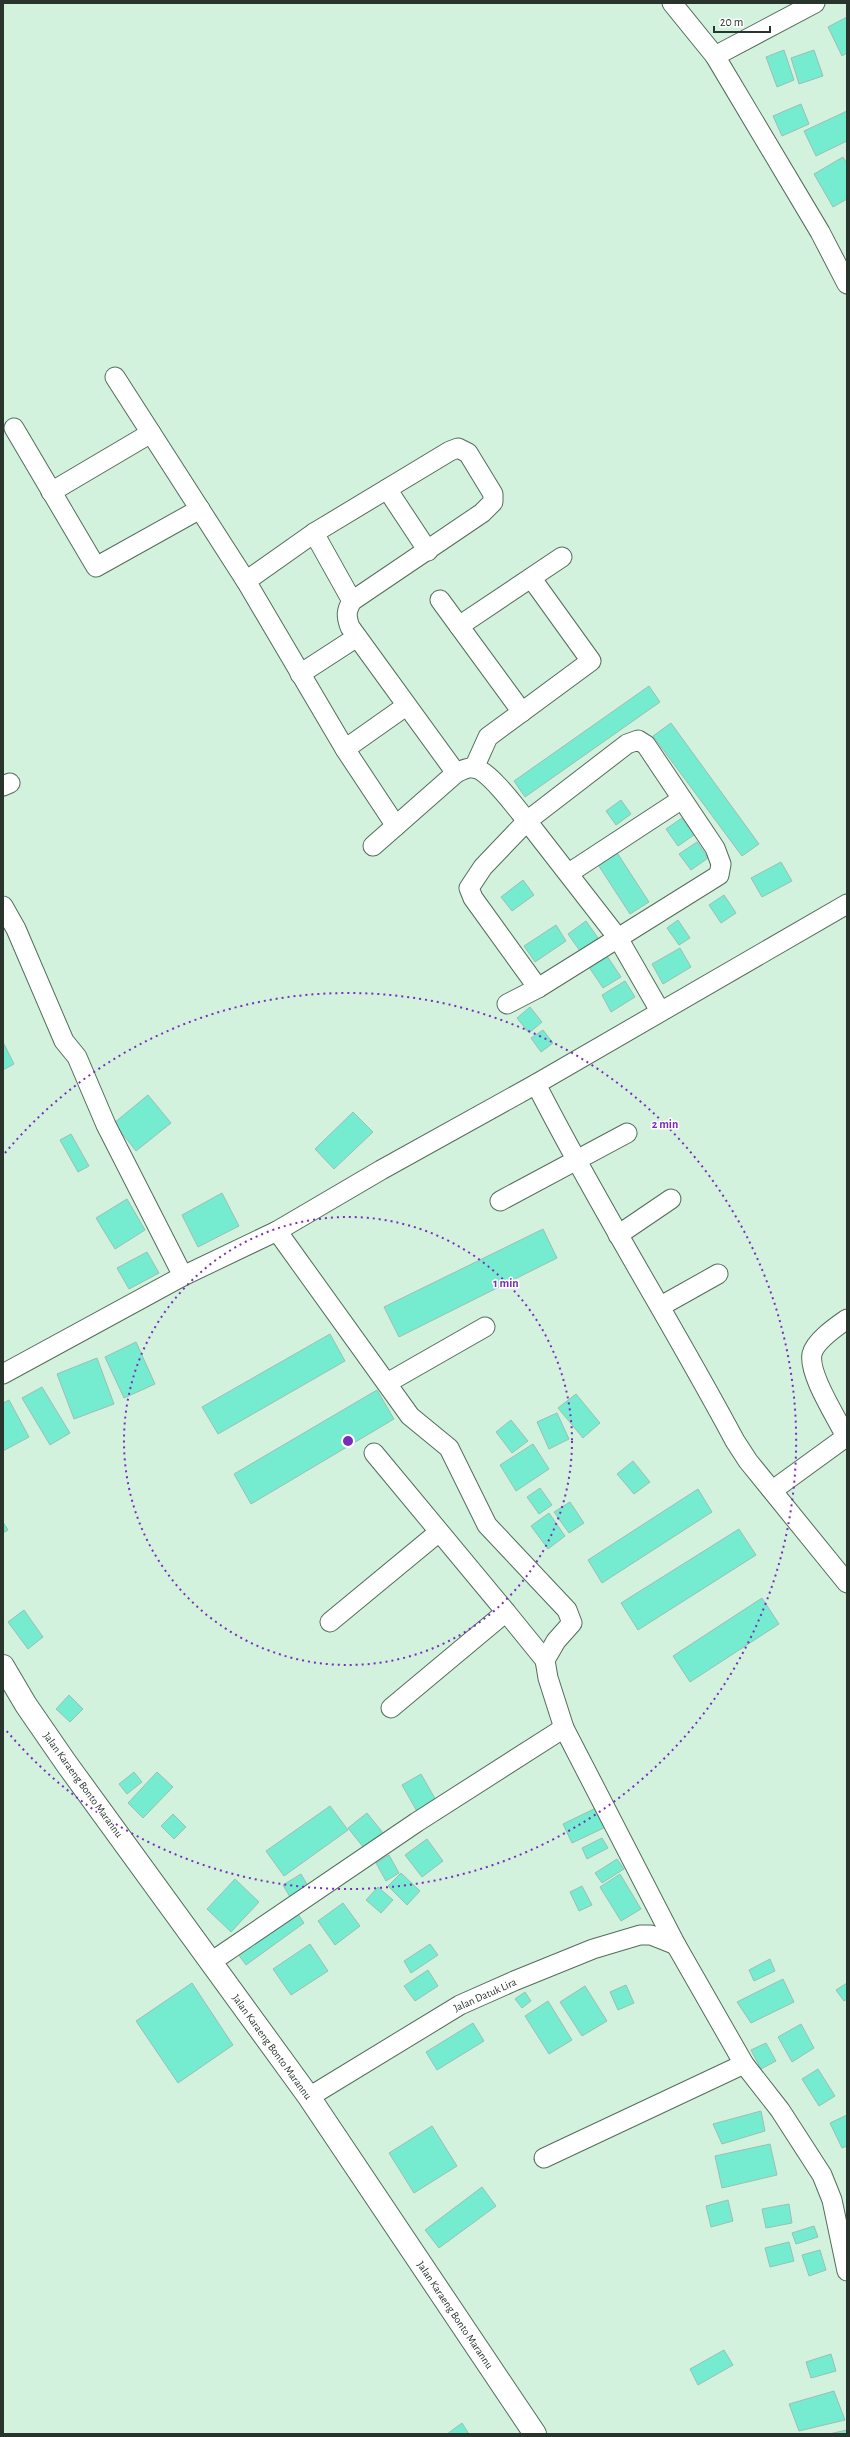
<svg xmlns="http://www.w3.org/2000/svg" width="850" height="2437" viewBox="0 0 850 2437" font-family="'Alegreya Sans',sans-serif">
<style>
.building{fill:#75ebcf;stroke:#9bbfb5}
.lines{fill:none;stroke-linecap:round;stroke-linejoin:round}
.street-casing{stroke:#536d5c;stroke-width:21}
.primary-casing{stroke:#536d5c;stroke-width:24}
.street{stroke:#fff;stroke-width:19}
.primary{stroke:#fff;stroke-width:22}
.ring{fill:none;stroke:#7b2cbf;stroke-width:2;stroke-dasharray:2 4}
.labels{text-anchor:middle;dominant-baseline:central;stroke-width:3;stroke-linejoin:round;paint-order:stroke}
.street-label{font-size:11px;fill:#28342c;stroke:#fff}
.centre{fill:#7b2cbf;stroke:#fff;stroke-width:2}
.ring-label{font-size:12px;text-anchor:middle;font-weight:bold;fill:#7b2cbf;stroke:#fff;stroke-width:3;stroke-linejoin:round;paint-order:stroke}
</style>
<rect width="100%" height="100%" fill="#d3f2dd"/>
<g class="building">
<polygon points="847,17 847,53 842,56 828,27"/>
<polygon points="784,50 794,80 777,87 766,57"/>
<polygon points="814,50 823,76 799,84 791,58"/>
<polygon points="801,104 809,124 782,136 773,116"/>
<polygon points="847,111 847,141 816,156 804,131"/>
<polygon points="843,157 847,164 847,199 833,207 814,174"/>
<polygon points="649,686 660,702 525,797 514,781"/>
<polygon points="671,723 759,844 742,856 653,736"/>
<polygon points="621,800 631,814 616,825 606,811"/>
<polygon points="682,818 694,835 678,846 666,829"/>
<polygon points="697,842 708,858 691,870 679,854"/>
<polygon points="614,848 649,902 630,914 595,860"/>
<polygon points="781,862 792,881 762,897 751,878"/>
<polygon points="523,880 534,895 512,911 501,897"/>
<polygon points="724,895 736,913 721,923 709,905"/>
<polygon points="678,920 690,938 679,945 667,928"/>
<polygon points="586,921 598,938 580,951 568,934"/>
<polygon points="556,925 566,941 535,962 524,946"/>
<polygon points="680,948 691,967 663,984 652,964"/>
<polygon points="605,953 621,977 603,988 587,964"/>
<polygon points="625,981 635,997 611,1012 602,995"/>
<polygon points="530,1007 542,1022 529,1033 517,1018"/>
<polygon points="543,1030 553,1043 541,1052 531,1038"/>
<polygon points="3,1042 14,1064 3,1070"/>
<polygon points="148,1095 171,1123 136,1151 114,1123"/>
<polygon points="353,1112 373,1132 334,1169 315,1149"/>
<polygon points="71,1134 89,1166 78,1172 60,1140"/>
<polygon points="222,1193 239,1226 198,1247 182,1215"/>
<polygon points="127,1199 145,1230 115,1249 96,1218"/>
<polygon points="543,1229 557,1258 399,1337 384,1307"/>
<polygon points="147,1252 159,1273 129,1289 117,1268"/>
<polygon points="330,1334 345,1361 218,1434 202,1407"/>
<polygon points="136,1342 155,1384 124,1398 105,1357"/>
<polygon points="97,1358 114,1404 74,1419 57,1374"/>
<polygon points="42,1387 70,1433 50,1445 22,1398"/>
<polygon points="377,1390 394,1419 251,1504 234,1474"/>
<polygon points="576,1394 600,1423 583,1438 558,1408"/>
<polygon points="9,1400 29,1437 3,1451 3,1403"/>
<polygon points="557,1413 569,1439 549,1449 537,1422"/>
<polygon points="511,1420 528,1441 512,1453 496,1432"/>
<polygon points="533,1444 549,1469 516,1491 500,1465"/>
<polygon points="633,1461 650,1482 634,1494 617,1474"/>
<polygon points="540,1488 552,1505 539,1514 527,1497"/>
<polygon points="698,1489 712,1512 602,1583 588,1560"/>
<polygon points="570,1502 584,1523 569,1533 554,1512"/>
<polygon points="549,1513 565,1536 548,1549 531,1526"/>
<polygon points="3,1522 8,1530 3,1533"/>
<polygon points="739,1529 756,1555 638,1630 621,1603"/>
<polygon points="762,1598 779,1624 690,1682 673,1656"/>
<polygon points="24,1610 43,1637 28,1649 8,1622"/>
<polygon points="69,1695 83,1709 70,1722 56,1709"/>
<polygon points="134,1772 142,1782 127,1794 119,1784"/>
<polygon points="157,1772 173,1787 143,1818 128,1803"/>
<polygon points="421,1774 437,1802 418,1813 402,1785"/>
<polygon points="330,1806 348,1830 284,1876 266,1851"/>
<polygon points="598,1807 608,1826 572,1843 563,1824"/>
<polygon points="367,1813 383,1833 364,1848 348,1828"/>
<polygon points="173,1814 186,1827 174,1839 161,1826"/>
<polygon points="602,1838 608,1848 587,1859 582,1848"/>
<polygon points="427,1839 443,1861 422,1877 405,1855"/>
<polygon points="389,1855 399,1873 386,1881 376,1863"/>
<polygon points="617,1859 624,1869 602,1883 595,1873"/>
<polygon points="401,1873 420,1891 407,1905 388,1886"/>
<polygon points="301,1874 308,1886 290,1897 283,1885"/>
<polygon points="620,1874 641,1909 621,1921 600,1887"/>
<polygon points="235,1879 259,1902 231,1932 207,1909"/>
<polygon points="582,1886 592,1905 579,1911 570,1892"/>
<polygon points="378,1887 393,1900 381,1913 366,1900"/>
<polygon points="343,1903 360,1926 335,1945 318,1921"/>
<polygon points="294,1908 304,1923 246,1965 235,1950"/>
<polygon points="310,1944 328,1971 291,1995 273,1969"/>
<polygon points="430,1944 438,1955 411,1973 404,1961"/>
<polygon points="770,1959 775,1971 754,1981 749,1970"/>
<polygon points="428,1970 438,1986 415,2001 404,1986"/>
<polygon points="783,1979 794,2002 751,2023 737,2002"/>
<polygon points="192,1983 233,2045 178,2083 136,2021"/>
<polygon points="847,1983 847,1999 844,2001 836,1990"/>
<polygon points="626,1985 634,2003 618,2010 610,1992"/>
<polygon points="585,1986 607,2021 582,2036 560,2002"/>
<polygon points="525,1992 531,2001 522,2008 515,1999"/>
<polygon points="548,2001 572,2040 549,2054 525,2016"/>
<polygon points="473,2023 484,2041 437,2070 426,2052"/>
<polygon points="801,2024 814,2048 792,2062 778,2037"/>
<polygon points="766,2043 776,2061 761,2069 751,2050"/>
<polygon points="818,2069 835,2096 819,2106 802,2079"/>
<polygon points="761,2111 765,2131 722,2144 713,2124"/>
<polygon points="847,2115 847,2146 842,2148 830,2123"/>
<polygon points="432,2126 457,2166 414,2193 389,2153"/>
<polygon points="770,2144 777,2175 722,2188 715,2156"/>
<polygon points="482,2187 496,2206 439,2248 425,2230"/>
<polygon points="728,2200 733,2221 711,2227 706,2206"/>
<polygon points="789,2204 792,2223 766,2228 762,2209"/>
<polygon points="814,2226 818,2237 796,2244 792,2233"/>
<polygon points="789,2242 794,2261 770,2267 765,2248"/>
<polygon points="820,2250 826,2270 809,2276 802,2255"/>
<polygon points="724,2350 733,2365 698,2385 690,2369"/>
<polygon points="831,2354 836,2371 811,2378 806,2362"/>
<polygon points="834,2391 845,2420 799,2431 789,2404"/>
<polygon points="462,2423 469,2434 447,2434"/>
<polygon points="847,2430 847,2434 829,2434"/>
</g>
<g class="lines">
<defs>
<g id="street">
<polyline points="672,3 715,56 820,232 847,284"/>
<polyline points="715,56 815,3"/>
<polyline points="115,377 246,581"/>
<polyline points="14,428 96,567 200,509"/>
<polyline points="387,489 428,551"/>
<polyline points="51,492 151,433"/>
<polyline points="314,533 352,601"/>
<polyline points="440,600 522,712"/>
<polyline points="459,626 562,557"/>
<polyline points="300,674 357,637"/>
<polyline points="345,749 406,706"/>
<polyline points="474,768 488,737 591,661 532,579"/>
<polyline points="3,786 10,783"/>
<path d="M 396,826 L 345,749 L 246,581 L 314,533 L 450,451 L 458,448 L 468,453 L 493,494 L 493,502 L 482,513 L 352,601 C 346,611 346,616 350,627 L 456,773"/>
<path d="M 373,846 L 456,773 C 462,770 469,767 474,768 C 489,770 517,809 527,821 L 627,744 L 638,740 L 646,745 L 715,848 L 721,864 L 719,875 L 538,988 L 507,1004"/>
<polyline points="569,873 682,799"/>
<polyline points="3,906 16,929 64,1041 77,1057 106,1125 183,1276"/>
<polyline points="538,988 473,898 469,888 483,867 527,821 618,938 660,1011"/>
<path d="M 536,1084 C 598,1206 671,1321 735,1441 L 748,1461 L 847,1583"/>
<polyline points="500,1201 627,1133"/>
<polyline points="277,1231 410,1416 449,1448 487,1525 567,1610 572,1623 556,1641 545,1660 548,1678 564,1728 676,1945 744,2064 780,2110 822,2175 832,2200 847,2271"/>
<polyline points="618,1235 671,1199"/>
<polyline points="661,1306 718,1274"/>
<polyline points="3,1374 183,1276 277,1231 381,1170 536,1084 847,904"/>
<polyline points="387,1383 485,1327"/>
<polyline points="374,1453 506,1612"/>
<path d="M 773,1490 L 846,1437 C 837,1418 808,1374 812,1354 C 815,1341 837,1326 847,1319"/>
<polyline points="330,1622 439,1532"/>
<polyline points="391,1708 506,1612 545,1660"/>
<polyline points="211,1962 417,1822 564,1728"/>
<polyline points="309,2097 460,2005 514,1981 593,1949 640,1935 651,1935 676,1945"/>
<polyline points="544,2158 744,2064"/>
</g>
<polyline id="primary" points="3,1666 26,1705 66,1763 309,2097 535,2434"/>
</defs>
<use href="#street" class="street-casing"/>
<use href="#primary" class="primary-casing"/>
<use href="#street" class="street"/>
<use href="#primary" class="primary"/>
</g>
<g class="ring">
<circle cx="348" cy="1441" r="224"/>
<path d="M5 1153A448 448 0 1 1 5 1729"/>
</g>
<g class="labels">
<g class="street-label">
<text transform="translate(83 1785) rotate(54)">Jalan Karaeng Bonto Marannu</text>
<text transform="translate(485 1995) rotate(-24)">Jalan Datuk Lira</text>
<text transform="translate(272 2047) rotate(54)">Jalan Karaeng Bonto Marannu</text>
<text transform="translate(455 2315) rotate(56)">Jalan Karaeng Bonto Marannu</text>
</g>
</g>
<circle cx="348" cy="1441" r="6" class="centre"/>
<g class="ring-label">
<text x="665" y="1128">2 min</text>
<text x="506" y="1287">1 min</text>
</g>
<rect width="850" height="2437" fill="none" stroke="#28342c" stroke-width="8"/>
<path d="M714 26v6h56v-6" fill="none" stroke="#28342c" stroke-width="2"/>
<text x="720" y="26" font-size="12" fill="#28342c" stroke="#ffffff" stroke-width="3" paint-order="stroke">20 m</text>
</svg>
